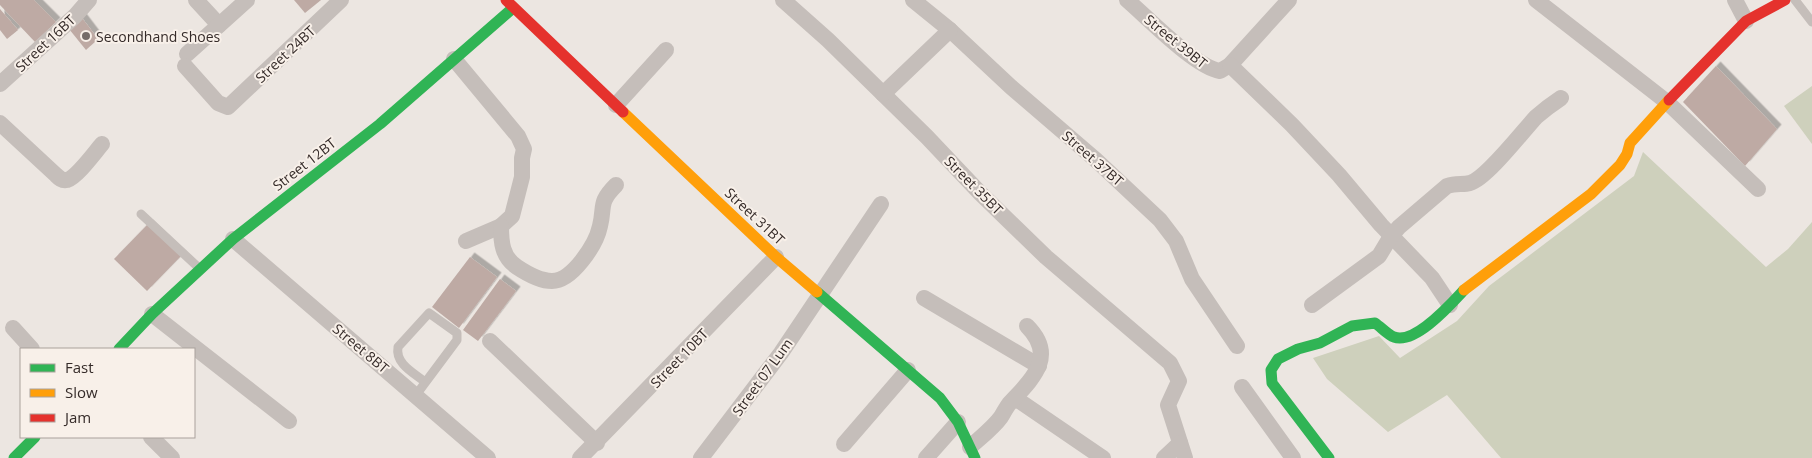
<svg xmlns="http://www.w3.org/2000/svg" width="1812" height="458" viewBox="0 0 1812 458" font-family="'Open Sans',sans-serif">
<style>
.green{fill:#ced0bc}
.building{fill:#beaaa4;filter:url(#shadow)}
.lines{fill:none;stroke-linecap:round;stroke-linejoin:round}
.lane{stroke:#c5beba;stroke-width:9}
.street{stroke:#c5beba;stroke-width:16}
.fast{stroke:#30b455;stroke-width:11}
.slow{stroke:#ff9f0a;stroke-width:11}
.jam{stroke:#e5322d;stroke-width:11}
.poi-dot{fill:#756c69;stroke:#f8f0e9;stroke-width:2}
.labels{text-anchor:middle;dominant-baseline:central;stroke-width:4;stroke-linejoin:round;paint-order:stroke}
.poi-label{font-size:14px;fill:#352b29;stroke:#f8f0e9;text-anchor:start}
.street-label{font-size:14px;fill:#352b29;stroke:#f8f0e9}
</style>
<defs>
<filter id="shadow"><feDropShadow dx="4.5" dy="-4.5" stdDeviation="0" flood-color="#0004"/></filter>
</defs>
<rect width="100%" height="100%" fill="#ece6e1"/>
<g class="green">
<polygon points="1812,86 1812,144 1784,106"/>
<polygon points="1643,152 1766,267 1788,249 1812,222 1812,458 1501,458 1447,395 1388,432 1327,379 1313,358 1379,336 1400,358 1457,321 1489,286 1634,176"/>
</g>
<g class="building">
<polygon points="0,0 34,0 56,22 35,42 0,5"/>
<polygon points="294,0 321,0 305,13"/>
<polygon points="0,9 18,30 7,39 0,30"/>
<polygon points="82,18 98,39 86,50 69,29"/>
<polygon points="1716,66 1777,129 1745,166 1683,102"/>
<polygon points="148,224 181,256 147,291 114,259"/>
<polygon points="470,257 497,277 459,328 432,307"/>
<polygon points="500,279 516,291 478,341 463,330"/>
</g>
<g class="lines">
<g class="lane">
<polyline points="1795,0 1812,22"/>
<polyline points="141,214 199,268"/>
<path d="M 416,395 L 457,340 L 457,333 L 429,313 L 398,347 C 395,364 414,373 425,382"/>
</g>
<g class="street">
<polyline points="196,0 219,25"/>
<polyline points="783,0 828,40 927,137 980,193 1046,257 1170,363 1179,381 1168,405 1185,458"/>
<polyline points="913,0 950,30 1011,87 1096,160 1160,220 1176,241 1192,279 1237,346"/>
<path d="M 1127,0 C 1148,18 1195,67 1220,71 L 1230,65 L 1289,0"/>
<polyline points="1536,0 1667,102 1758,189"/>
<polyline points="1735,0 1746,21"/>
<polyline points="187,54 247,0"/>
<polyline points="454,59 518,136 524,149 522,158 522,177 512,216 501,226 466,241"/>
<polyline points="1230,65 1292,125 1339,175 1381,225 1432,278 1450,305"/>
<polyline points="185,66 218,103 228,107 341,0"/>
<polyline points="0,84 75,16 89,0"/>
<polyline points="883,94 950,30"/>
<polyline points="616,105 666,50"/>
<path d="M 0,123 L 56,175 C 59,178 62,181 67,180 C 77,177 95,152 102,144"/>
<path d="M 501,226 C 501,242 502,257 517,267 C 526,273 540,281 552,281 C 572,281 596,245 600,226 C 605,206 598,203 616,185"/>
<polyline points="233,239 488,458"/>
<polyline points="924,298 1039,366"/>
<path d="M 1312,305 L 1379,256 L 1391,236 L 1399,227 L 1447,186 C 1456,183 1463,185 1470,183 C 1486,179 1523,131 1536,117 C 1544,110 1552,104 1561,98"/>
<polyline points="152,314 289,421"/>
<polyline points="13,328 32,349"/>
<polyline points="490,341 597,443"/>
<polyline points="1242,387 1293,458"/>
<polyline points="1015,398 1103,458"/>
<polyline points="151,437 172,458"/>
<polyline points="844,444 908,370"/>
<path d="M 970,447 C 981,437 993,428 1001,417 C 1004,412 1006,408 1009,404 C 1031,380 1058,357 1027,326"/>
<polyline points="580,458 776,257"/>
<polyline points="701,458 781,353 881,204"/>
<polyline points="926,458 958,422"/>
<polyline points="1164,458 1180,443"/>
</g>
<g class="fast">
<polyline points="817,292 940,398 958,422 975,458"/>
<polyline points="119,349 152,314 233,239 380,124 513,8"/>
<polyline points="14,458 35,437"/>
<path d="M 1329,458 L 1272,383 L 1271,370 L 1278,359 L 1298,349 L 1320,343 L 1352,326 L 1375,323 C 1381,327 1388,335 1394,337 C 1415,345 1451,304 1464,290"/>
</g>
<g class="slow">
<polyline points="623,112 776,257 817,292"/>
<polyline points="1464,290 1591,194 1620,165 1627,154 1630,143 1669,100"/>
</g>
<g class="jam">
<polyline points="506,0 623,112"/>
<polyline points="1669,100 1746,21 1785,0"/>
</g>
</g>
<circle class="poi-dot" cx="86" cy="36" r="5"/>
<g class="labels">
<g class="poi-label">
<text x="96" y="36">Secondhand Shoes</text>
</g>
<g class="street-label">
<text transform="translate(1176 41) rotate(39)">Street 39BT</text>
<text transform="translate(45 43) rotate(-43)">Street 16BT</text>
<text transform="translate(285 54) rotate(-43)">Street 24BT</text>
<text transform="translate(1093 158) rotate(41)">Street 37BT</text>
<text transform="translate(304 164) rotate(-38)">Street 12BT</text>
<text transform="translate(974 185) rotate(45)">Street 35BT</text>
<text transform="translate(755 216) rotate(43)">Street 31BT</text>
<text transform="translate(361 348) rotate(40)">Street 8BT</text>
<text transform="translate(679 358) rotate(-46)">Street 10BT</text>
<text transform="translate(762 377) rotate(-54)">Street 07 Lum</text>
</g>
</g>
<rect x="20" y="348" width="175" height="90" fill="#f8f0e9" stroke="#aaa19c"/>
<rect x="30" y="364" width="25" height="8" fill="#30b455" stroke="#aaa19c"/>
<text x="65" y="373" font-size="15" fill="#352b29">Fast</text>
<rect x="30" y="389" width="25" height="8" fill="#ff9f0a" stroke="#aaa19c"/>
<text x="65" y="398" font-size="15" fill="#352b29">Slow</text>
<rect x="30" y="414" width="25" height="8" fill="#e5322d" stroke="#aaa19c"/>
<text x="65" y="423" font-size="15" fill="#352b29">Jam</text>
</svg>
